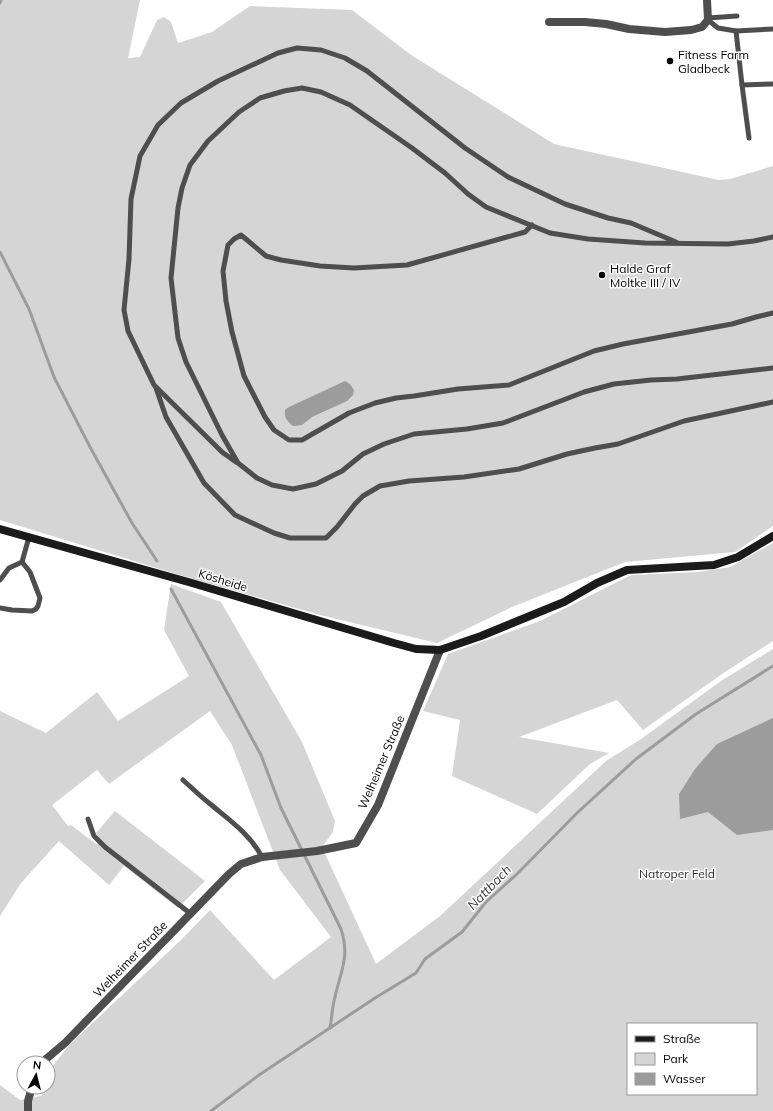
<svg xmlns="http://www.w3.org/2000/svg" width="773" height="1111" viewBox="0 0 773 1111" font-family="Mulish,sans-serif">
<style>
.green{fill:#d5d5d5;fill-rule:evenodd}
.water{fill:#9c9c9c}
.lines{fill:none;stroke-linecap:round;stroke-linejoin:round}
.stream{stroke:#9c9c9c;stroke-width:3}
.lane{stroke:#4e4e4e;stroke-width:5}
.street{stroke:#4e4e4e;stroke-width:8}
.secondary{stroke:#1b1b1b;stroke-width:8}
.poi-dot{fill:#000;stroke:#fff;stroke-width:1.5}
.labels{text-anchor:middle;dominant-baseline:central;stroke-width:3;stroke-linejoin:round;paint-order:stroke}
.poi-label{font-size:12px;fill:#000;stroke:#fff;text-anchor:start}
.street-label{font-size:12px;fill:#000;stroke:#fff}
.park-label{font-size:12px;fill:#2c2c2c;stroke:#fff}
.water-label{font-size:13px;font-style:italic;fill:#3d3d3d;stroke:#fff}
</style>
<rect width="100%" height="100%" fill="#fff"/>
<g class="green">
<polygon points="0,0 140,0 128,58 140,57 157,20 164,17 171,22 178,43 212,32 250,6 352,10 411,55 554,144 719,180 730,179 773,166 773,526 735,552 625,562 512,607 437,643 320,615 173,573 0,520"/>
<polygon points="773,543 773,641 722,674 643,730 617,700 519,737 609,753 590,764 537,814 452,776 460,720 423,711 448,654 540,621 631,575 698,572 730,567"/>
<path d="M 171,584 L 221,602 L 302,742 L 335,821 L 333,832 L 322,847 L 376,964 L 440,916 L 606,761 L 641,739 L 721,681 L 773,649 L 773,1111 L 0,1111 L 0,1085 L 20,1100 L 41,1096 L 44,1087 L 48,1087 L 49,1071 L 69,1045 L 181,940 L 210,910 L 274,980 L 331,937 L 280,870 L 232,745 L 210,711 L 109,784 L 97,770 L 52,805 L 68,826 L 71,825 L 96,844 L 100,840 L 96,833 L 115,811 L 205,881 L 178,908 L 124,866 L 109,885 L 59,841 L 21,883 L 0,916 L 0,711 L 46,733 L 97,692 L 118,721 L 189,676 L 164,630 ZM 628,1024 L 756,1024 L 756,1094 L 628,1094 Z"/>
</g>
<g class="water">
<path d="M 345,381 L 350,384 L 354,390 L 353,395 L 347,401 L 312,417 L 302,425 L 293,426 C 287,421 284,418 285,410 L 289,407 Z"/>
<polygon points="773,718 773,830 737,835 708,812 680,819 679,794 695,769 717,744"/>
</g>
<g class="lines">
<g class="stream">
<polyline points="0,3 1,0"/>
<polyline points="0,252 29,309 54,377 90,447 132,523 157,561"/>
<path d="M 171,589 L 261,755 L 281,808 L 341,929 C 350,957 341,970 335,997 C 332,1007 332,1018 330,1028"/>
<polyline points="211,1111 259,1075 375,998 416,973 425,959 462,932 486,902 517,874 577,813 636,759 696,714 773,666"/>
</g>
<g class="lane">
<polyline points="708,18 737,16"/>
<polyline points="708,20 718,28 736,31 773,29"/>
<polyline points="736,31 742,85 773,84"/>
<polyline points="742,85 749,138"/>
<polyline points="532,225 525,232 407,265 354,268 320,266 281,260 266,256 241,235 234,239 228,245 223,271 226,301 232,332 244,376 265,417 274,430 289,440 302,440 349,413 375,403 396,398 414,396 458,389 509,385 594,351 623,344 732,324 756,317 773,313"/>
<polyline points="773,237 754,241 728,244 645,243 588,239 550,233 486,207 468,194 445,173 412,148 350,105 321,92 302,88 284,91 260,98 239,112 208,141 190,165 182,188 178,208 171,278 178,338 186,362 222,435 238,463 257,478 272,485 293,489 316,484 342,471 363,454 384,444 414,434 467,429 503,423 584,392 614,384 651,380 677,379 773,368"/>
<polyline points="156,388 166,417 204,483 235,515 274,533 290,538 326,538 337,527 355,504 363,496 380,486 409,481 464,477 519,469 567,454 595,448 618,444 684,421 773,402"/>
<polyline points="236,462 222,452 154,385 128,331 124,310 129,259 131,199 140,156 158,125 181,103 218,81 278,53 297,48 321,50 345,58 367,71 465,148 508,177 565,204 608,218 631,223 676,242"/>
<polyline points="0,580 9,568 22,562 29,537"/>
<polyline points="0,608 12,610 32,611 36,609 38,606 40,598 30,572 22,562"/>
<path d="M 183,780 C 192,788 200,796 209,803 C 228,819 250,834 262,857"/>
<polyline points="88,819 94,836 105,847 191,914"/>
</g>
<g class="street">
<polyline points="549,22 585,22 606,24 629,29 665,32 691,30 702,27 708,20 707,0"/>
<polyline points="44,1063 46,1059 65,1043 229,874 241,864 262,857 317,851 356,843 378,805 440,650"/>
<polyline points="28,1111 28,1101 32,1087"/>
</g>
<polyline class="secondary" points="0,529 192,583 394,643 416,649 440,650 481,636 564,602 597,583 627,570 714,565 738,557 773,536"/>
</g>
<g class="poi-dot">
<circle cx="670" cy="61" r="4"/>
<circle cx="602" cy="275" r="4"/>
</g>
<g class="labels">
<g class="poi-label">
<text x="678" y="54">Fitness Farm<tspan x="678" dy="14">Gladbeck</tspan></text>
<text x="610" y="268">Halde Graf<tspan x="610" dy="14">Moltke III / IV</tspan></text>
</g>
<g class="street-label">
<text transform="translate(223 580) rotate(17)">Kösheide</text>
<text transform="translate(381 762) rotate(-67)">Welheimer Straße</text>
<text transform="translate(130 959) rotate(-46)">Welheimer Straße</text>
</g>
<g class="park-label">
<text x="677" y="873">Natroper Feld</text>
</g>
<g class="water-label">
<text transform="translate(489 887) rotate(-46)">Nattbach</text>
</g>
</g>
<rect x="627" y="1023" width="130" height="72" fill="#ffffff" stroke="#999999"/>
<rect x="635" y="1036" width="20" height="6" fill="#1b1b1b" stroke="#999999"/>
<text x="663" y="1043" font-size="12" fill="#000000">Straße</text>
<rect x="635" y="1053" width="20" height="12" fill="#d5d5d5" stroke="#999999"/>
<text x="663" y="1063" font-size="12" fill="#000000">Park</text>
<rect x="635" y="1073" width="20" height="12" fill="#9c9c9c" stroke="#999999"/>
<text x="663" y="1083" font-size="12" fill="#000000">Wasser</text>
<g transform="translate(36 1075) rotate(7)"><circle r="19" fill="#ffffff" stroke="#999999"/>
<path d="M0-3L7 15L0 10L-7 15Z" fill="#000000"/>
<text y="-6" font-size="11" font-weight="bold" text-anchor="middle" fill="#000000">N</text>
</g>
</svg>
